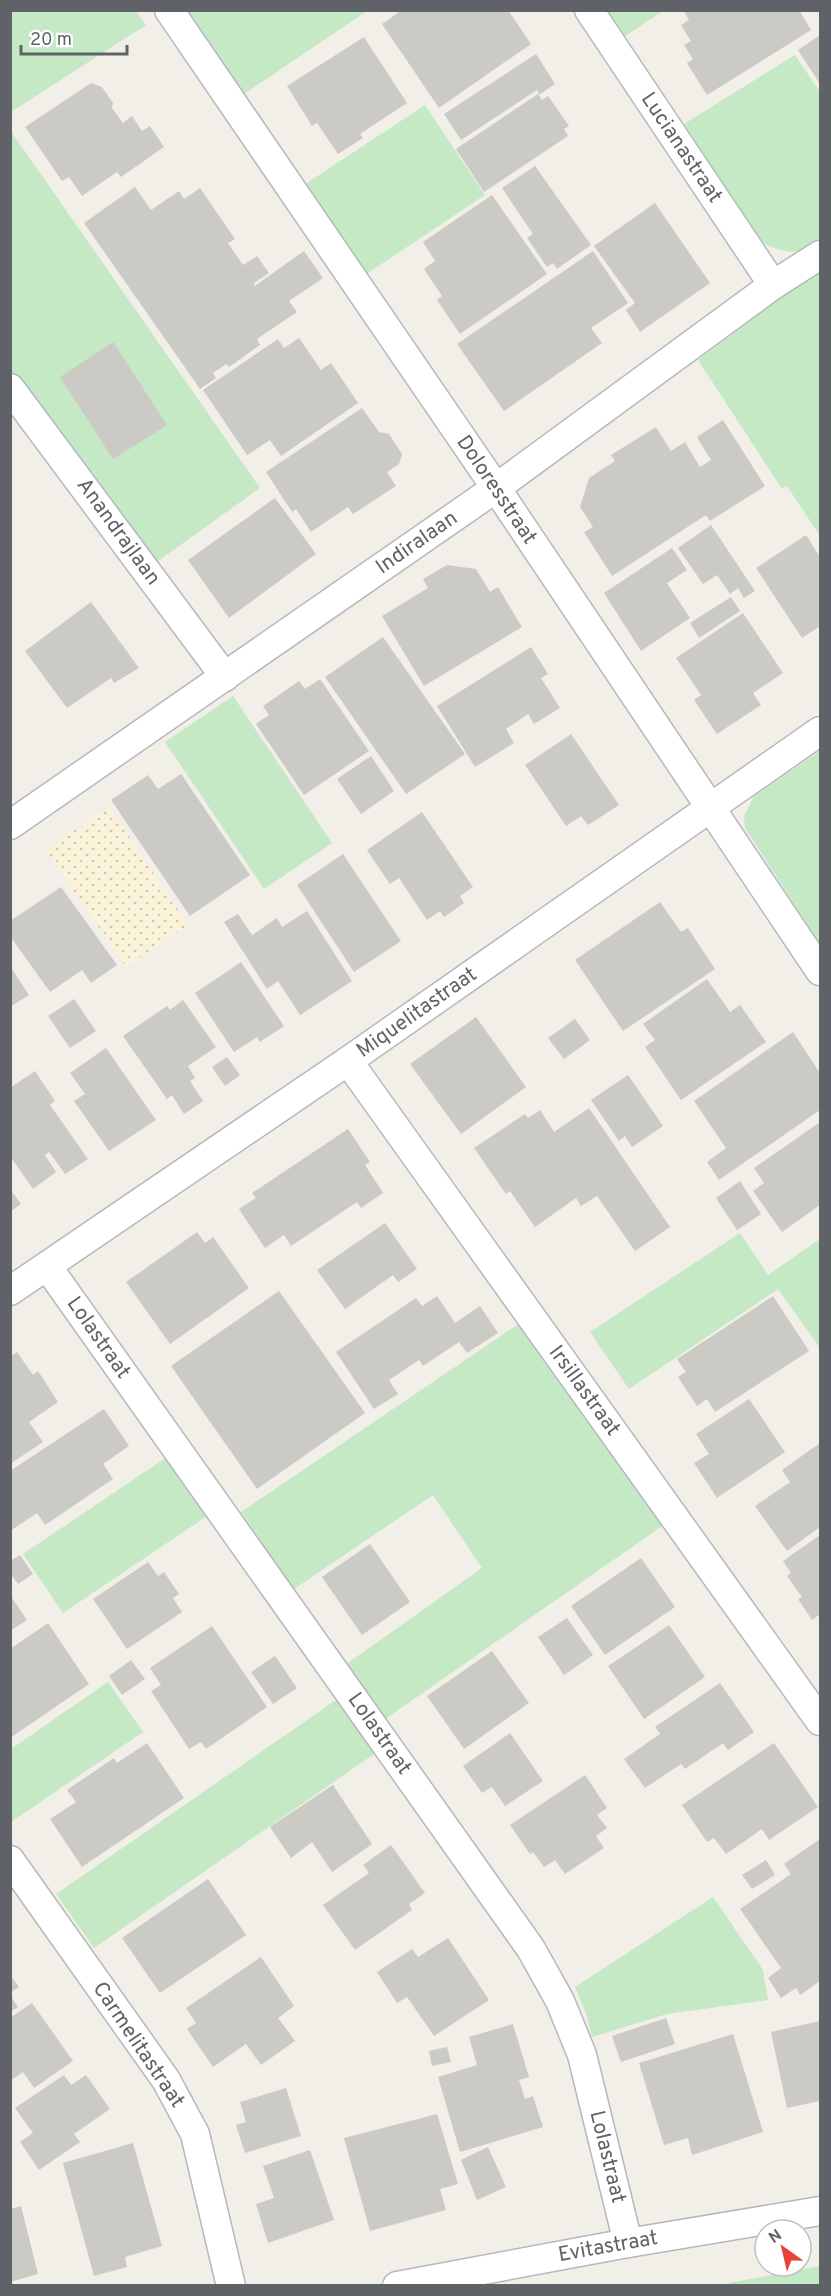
<svg xmlns="http://www.w3.org/2000/svg" width="831" height="2296" viewBox="0 0 831 2296" font-family="Overpass,sans-serif">
<style>
.grass{fill:#c5e8c5}
.sand{fill:url(#sand-dots)}
.building{fill:#cccac5}
.lines{fill:none;stroke-linecap:round;stroke-linejoin:round}
.street-casing{stroke:#b5b8bc;stroke-width:31}
.street{stroke:#fff;stroke-width:28}
.labels{text-anchor:middle;dominant-baseline:central;stroke-width:4.5;stroke-linejoin:round;paint-order:stroke}
.street-label{font-size:21px;fill:#5f6368;stroke:#fff}
</style>
<defs>
<pattern id="sand-dots" width="8" height="8" patternUnits="userSpaceOnUse" patternTransform="scale(1.5)"><rect width="8" height="8" fill="#fbf3d9"/><path d="M2 2h.1M6 6h.1" fill="none" stroke="#cec8b4" stroke-width="1.8" stroke-linecap="round"/></pattern>
</defs>
<rect width="100%" height="100%" fill="#f1efe8"/>
<g class="grass">
<polygon points="11,10 136,11 146,25 11,112"/>
<polygon points="182,11 367,11 241,96"/>
<polygon points="603,11 663,11 622,38"/>
<path d="M 795,55 L 820,92 L 820,243 C 800,256 779,253 760,241 L 684,124 Z"/>
<polygon points="425,105 485,195 359,279 298,189"/>
<polygon points="10,130 260,488 144,571 11,391"/>
<polygon points="820,267 820,536 787,486 782,489 698,360"/>
<polygon points="233,696 332,843 264,889 165,742"/>
<polygon points="820,751 820,941 819,942 745,828 744,816 754,796"/>
<polygon points="740,1233 768,1275 820,1239 820,1348 778,1289 629,1389 590,1332"/>
<polygon points="523,1321 665,1524 384,1720 345,1665 482,1568 433,1495 294,1589 241,1512"/>
<polygon points="167,1457 207,1516 63,1613 23,1554"/>
<polygon points="108,1682 143,1732 11,1822 11,1749"/>
<polygon points="339,1698 377,1752 94,1948 56,1894"/>
<polygon points="713,1897 763,1970 768,2000 667,2014 592,2037 587,2016 575,1987"/>
<polygon points="820,2266 820,2285 729,2285 729,2283"/>
</g>
<polygon class="sand" points="109,807 188,925 126,967 46,850"/>
<g class="building">
<polygon points="402,10 508,10 531,44 439,108 382,24"/>
<polygon points="683,10 799,10 811,30 707,95 687,63 693,59 684,45 691,41 681,25 689,20"/>
<polygon points="820,35 820,84 798,50"/>
<polygon points="364,37 407,103 360,134 363,138 338,154 317,123 312,126 287,86"/>
<polygon points="536,54 555,84 539,95 537,90 461,140 444,114"/>
<polygon points="91,83 102,87 113,103 112,108 123,123 132,116 142,131 150,126 164,147 121,177 117,172 82,196 69,177 62,181 25,127"/>
<polygon points="538,94 542,100 548,96 569,126 564,129 568,136 484,192 456,149"/>
<polygon points="535,166 591,245 557,269 553,263 547,267 527,238 533,234 502,188"/>
<polygon points="135,187 151,210 179,191 184,199 200,188 235,239 228,243 243,265 257,256 269,273 254,283 255,286 304,251 323,278 289,301 297,312 257,339 260,345 229,367 226,364 213,373 216,378 200,389 84,223"/>
<polygon points="492,195 547,274 460,334 437,300 442,296 424,269 435,261 423,242"/>
<polygon points="655,203 710,283 640,332 626,310 635,303 594,246"/>
<polygon points="593,251 628,303 591,328 602,343 504,411 457,344"/>
<polygon points="299,338 321,370 331,363 358,403 281,456 270,440 247,455 203,390 278,339 284,348"/>
<polygon points="113,342 167,425 113,459 60,377"/>
<polygon points="362,408 379,432 389,434 402,454 399,464 387,472 396,486 353,514 348,507 311,532 296,509 292,512 266,472"/>
<polygon points="723,420 765,486 710,521 706,515 612,576 584,532 593,527 580,507 589,478 615,461 611,455 656,427 671,451 685,442 700,467 711,460 697,437"/>
<polygon points="275,498 316,554 229,618 188,560"/>
<polygon points="711,525 755,591 744,598 738,588 730,594 717,575 703,584 678,548"/>
<polygon points="806,535 820,557 820,626 802,638 756,568"/>
<polygon points="672,548 687,570 667,583 690,618 641,651 604,593"/>
<polygon points="447,565 476,569 490,592 498,587 522,627 424,686 382,616 428,588 423,579"/>
<polygon points="731,597 740,611 699,638 690,623"/>
<polygon points="91,602 139,668 114,683 111,678 67,708 25,651"/>
<polygon points="743,613 783,673 753,693 761,705 717,734 694,700 701,695 676,658"/>
<polygon points="383,637 465,754 406,794 325,677"/>
<polygon points="531,647 548,674 541,678 560,708 534,724 528,714 506,729 514,743 475,767 437,706"/>
<polygon points="320,679 369,751 304,795 256,724 269,715 263,706 299,681 305,689"/>
<polygon points="571,734 619,805 588,825 581,816 566,826 525,765"/>
<polygon points="371,756 394,791 361,814 337,779"/>
<polygon points="181,774 250,875 190,916 111,800 148,775 158,789"/>
<polygon points="422,812 473,887 460,896 464,903 444,917 440,911 427,920 399,878 390,884 367,850"/>
<polygon points="343,854 401,941 354,972 297,885"/>
<polygon points="61,887 117,965 91,983 82,970 50,992 10,936 10,921"/>
<polygon points="660,902 681,932 688,928 715,969 623,1031 575,960"/>
<polygon points="307,911 352,981 300,1015 278,981 267,989 224,922 238,914 252,935 277,918 282,927"/>
<polygon points="241,962 284,1026 260,1042 257,1037 234,1052 195,993"/>
<polygon points="10,966 29,995 10,1007"/>
<polygon points="707,979 730,1012 740,1005 766,1042 681,1100 645,1047 655,1040 643,1024"/>
<polygon points="74,999 96,1031 70,1048 48,1016"/>
<polygon points="183,1000 216,1047 188,1066 195,1078 190,1081 203,1101 184,1114 172,1095 167,1099 123,1036 167,1006 170,1010"/>
<polygon points="476,1017 526,1087 461,1134 410,1064"/>
<polygon points="575,1019 590,1040 564,1059 548,1038"/>
<polygon points="793,1032 820,1073 820,1110 719,1180 707,1162 726,1148 694,1101"/>
<polygon points="106,1048 156,1120 109,1151 74,1101 85,1094 70,1073"/>
<polygon points="227,1057 240,1075 225,1086 212,1067"/>
<polygon points="35,1071 55,1101 50,1105 88,1159 65,1174 49,1152 45,1155 56,1172 33,1189 10,1156 10,1088"/>
<polygon points="628,1075 663,1126 632,1147 625,1136 619,1141 591,1100"/>
<polygon points="589,1108 670,1227 635,1251 597,1196 581,1206 576,1198 535,1227 510,1191 506,1194 474,1148 525,1114 528,1118 540,1110 554,1132"/>
<polygon points="820,1122 820,1205 782,1232 753,1191 764,1183 754,1168"/>
<polygon points="348,1129 370,1162 365,1165 383,1193 361,1208 357,1202 291,1246 284,1235 265,1248 239,1209 256,1198 252,1193"/>
<polygon points="740,1181 761,1214 737,1230 716,1198"/>
<polygon points="10,1189 21,1204 10,1212"/>
<polygon points="385,1223 417,1269 398,1282 393,1275 345,1309 317,1270"/>
<polygon points="197,1232 205,1243 213,1237 249,1288 170,1344 126,1282"/>
<polygon points="279,1291 365,1413 257,1489 171,1366"/>
<polygon points="437,1296 455,1323 480,1306 498,1333 467,1353 459,1342 423,1366 419,1360 389,1380 398,1394 374,1409 336,1352 416,1298 422,1306"/>
<polygon points="773,1296 809,1351 715,1412 707,1399 697,1406 678,1377 686,1372 677,1359"/>
<polygon points="17,1352 33,1375 38,1371 58,1402 29,1422 43,1442 10,1464 10,1357"/>
<polygon points="749,1399 785,1452 717,1498 694,1463 709,1454 696,1434"/>
<polygon points="104,1409 129,1446 103,1464 113,1479 45,1525 37,1513 10,1531 10,1471"/>
<polygon points="820,1443 820,1527 787,1551 755,1506 790,1482 782,1470"/>
<polygon points="820,1535 820,1614 812,1620 798,1599 802,1597 787,1576 791,1573 783,1561"/>
<polygon points="370,1544 410,1602 362,1635 322,1577"/>
<polygon points="20,1555 33,1574 18,1584 10,1573 10,1561"/>
<polygon points="641,1558 675,1607 605,1655 571,1606"/>
<polygon points="148,1562 158,1576 164,1572 179,1594 173,1598 182,1612 127,1649 93,1599"/>
<polygon points="10,1595 27,1620 10,1631"/>
<polygon points="567,1618 593,1655 564,1675 538,1637"/>
<polygon points="48,1623 89,1684 10,1738 10,1649"/>
<polygon points="669,1625 705,1677 644,1719 608,1666"/>
<polygon points="212,1626 267,1707 206,1749 201,1742 189,1749 151,1691 161,1685 150,1668"/>
<polygon points="492,1651 529,1703 464,1749 427,1696"/>
<polygon points="275,1656 297,1688 273,1704 251,1672"/>
<polygon points="131,1660 145,1679 122,1695 109,1676"/>
<polygon points="720,1683 754,1732 728,1750 723,1743 685,1769 681,1764 645,1788 624,1759 660,1734 655,1727"/>
<polygon points="510,1733 543,1781 505,1806 492,1787 482,1793 463,1766"/>
<polygon points="147,1743 184,1798 82,1867 50,1819 76,1802 67,1790 114,1758 117,1763"/>
<polygon points="774,1743 818,1807 769,1840 762,1829 726,1854 714,1838 707,1842 682,1805"/>
<polygon points="585,1775 607,1808 597,1815 607,1828 596,1836 604,1848 565,1874 555,1860 544,1867 533,1852 530,1854 510,1825"/>
<polygon points="333,1785 372,1844 332,1872 312,1842 291,1858 270,1827"/>
<polygon points="820,1839 820,1981 800,1995 796,1988 781,1998 768,1978 781,1968 740,1909 791,1874 784,1864"/>
<polygon points="391,1845 425,1893 409,1904 412,1910 355,1950 323,1905 369,1873 363,1865"/>
<polygon points="766,1860 775,1875 752,1889 742,1875"/>
<polygon points="208,1879 246,1935 160,1993 122,1938"/>
<polygon points="448,1938 489,2000 434,2036 407,1997 397,2003 377,1972 412,1949 418,1957"/>
<polygon points="261,1957 294,2006 278,2018 295,2041 261,2065 246,2044 213,2067 187,2029 196,2023 186,2008"/>
<polygon points="10,1975 19,1987 10,1992"/>
<polygon points="10,1995 18,2007 10,2012"/>
<polygon points="32,2003 73,2061 34,2088 23,2072 10,2081 10,2018"/>
<polygon points="666,2018 675,2044 621,2062 612,2036"/>
<polygon points="820,2021 820,2101 787,2108 771,2032"/>
<polygon points="513,2024 529,2077 519,2080 525,2099 533,2096 543,2127 460,2152 438,2077 477,2065 469,2037"/>
<polygon points="733,2034 763,2132 692,2155 688,2138 664,2145 639,2063"/>
<polygon points="447,2047 451,2062 432,2066 429,2051"/>
<polygon points="64,2075 71,2085 86,2075 110,2109 74,2134 80,2142 39,2170 20,2142 33,2133 15,2108"/>
<polygon points="286,2088 301,2136 245,2153 236,2125 246,2122 240,2102"/>
<polygon points="437,2114 458,2184 440,2189 446,2210 370,2231 344,2138"/>
<polygon points="133,2143 162,2246 125,2257 127,2267 94,2276 63,2163"/>
<polygon points="488,2147 506,2187 477,2200 461,2160"/>
<polygon points="310,2150 334,2220 268,2243 256,2204 274,2198 263,2166"/>
<polygon points="21,2206 38,2274 10,2282 10,2209"/>
</g>
<g class="lines">
<defs>
<g id="street">
<polyline points="169,10 496,488 820,971"/>
<polyline points="589,10 773,285"/>
<polyline points="10,388 225,677"/>
<polyline points="10,825 496,488 773,285 820,255"/>
<polyline points="348,1061 820,1721"/>
<polyline points="47,1266 531,1949 560,2001 582,2055 628,2243"/>
<polyline points="10,1291 348,1061 820,731"/>
<polyline points="10,1860 166,2080 195,2134 231,2286"/>
<polyline points="397,2286 628,2243 820,2211"/>
</g>
</defs>
<use href="#street" class="street-casing"/>
<use href="#street" class="street"/>
</g>
<g class="labels">
<g class="street-label">
<text transform="translate(681 148) rotate(56)">Lucianastraat</text>
<text transform="translate(496 490) rotate(56)">Doloresstraat</text>
<text transform="translate(118 532) rotate(54)">Anandrajlaan</text>
<text transform="translate(417 543) rotate(-35)">Indiralaan</text>
<text transform="translate(417 1013) rotate(-35)">Miquelitastraat</text>
<text transform="translate(98 1338) rotate(55)">Lolastraat</text>
<text transform="translate(584 1391) rotate(54)">Irsillastraat</text>
<text transform="translate(379 1734) rotate(55)">Lolastraat</text>
<text transform="translate(138 2045) rotate(56)">Carmelitastraat</text>
<text transform="translate(607 2157) rotate(76)">Lolastraat</text>
<text transform="translate(608 2247) rotate(-10)">Evitastraat</text>
</g>
</g>
<rect width="831" height="2296" fill="none" stroke="#5f6368" stroke-width="24"/>
<g transform="translate(783 2248) rotate(326)"><circle r="28" fill="#ffffff" stroke="#bfc1c3" stroke-width="1.5"/>
<path d="M0-4.5L10 22L0 15L-10 22Z" fill="#ea4335"/>
<text y="-9" font-size="16" font-weight="bold" text-anchor="middle" fill="#5f6368">N</text>
</g>
<path d="M21 45v9h106v-9" fill="none" stroke="#5f6368" stroke-width="3"/>
<text x="30" y="45" font-size="18" fill="#5f6368" stroke="#ffffff" stroke-width="4.5" paint-order="stroke">20 m</text>
</svg>
